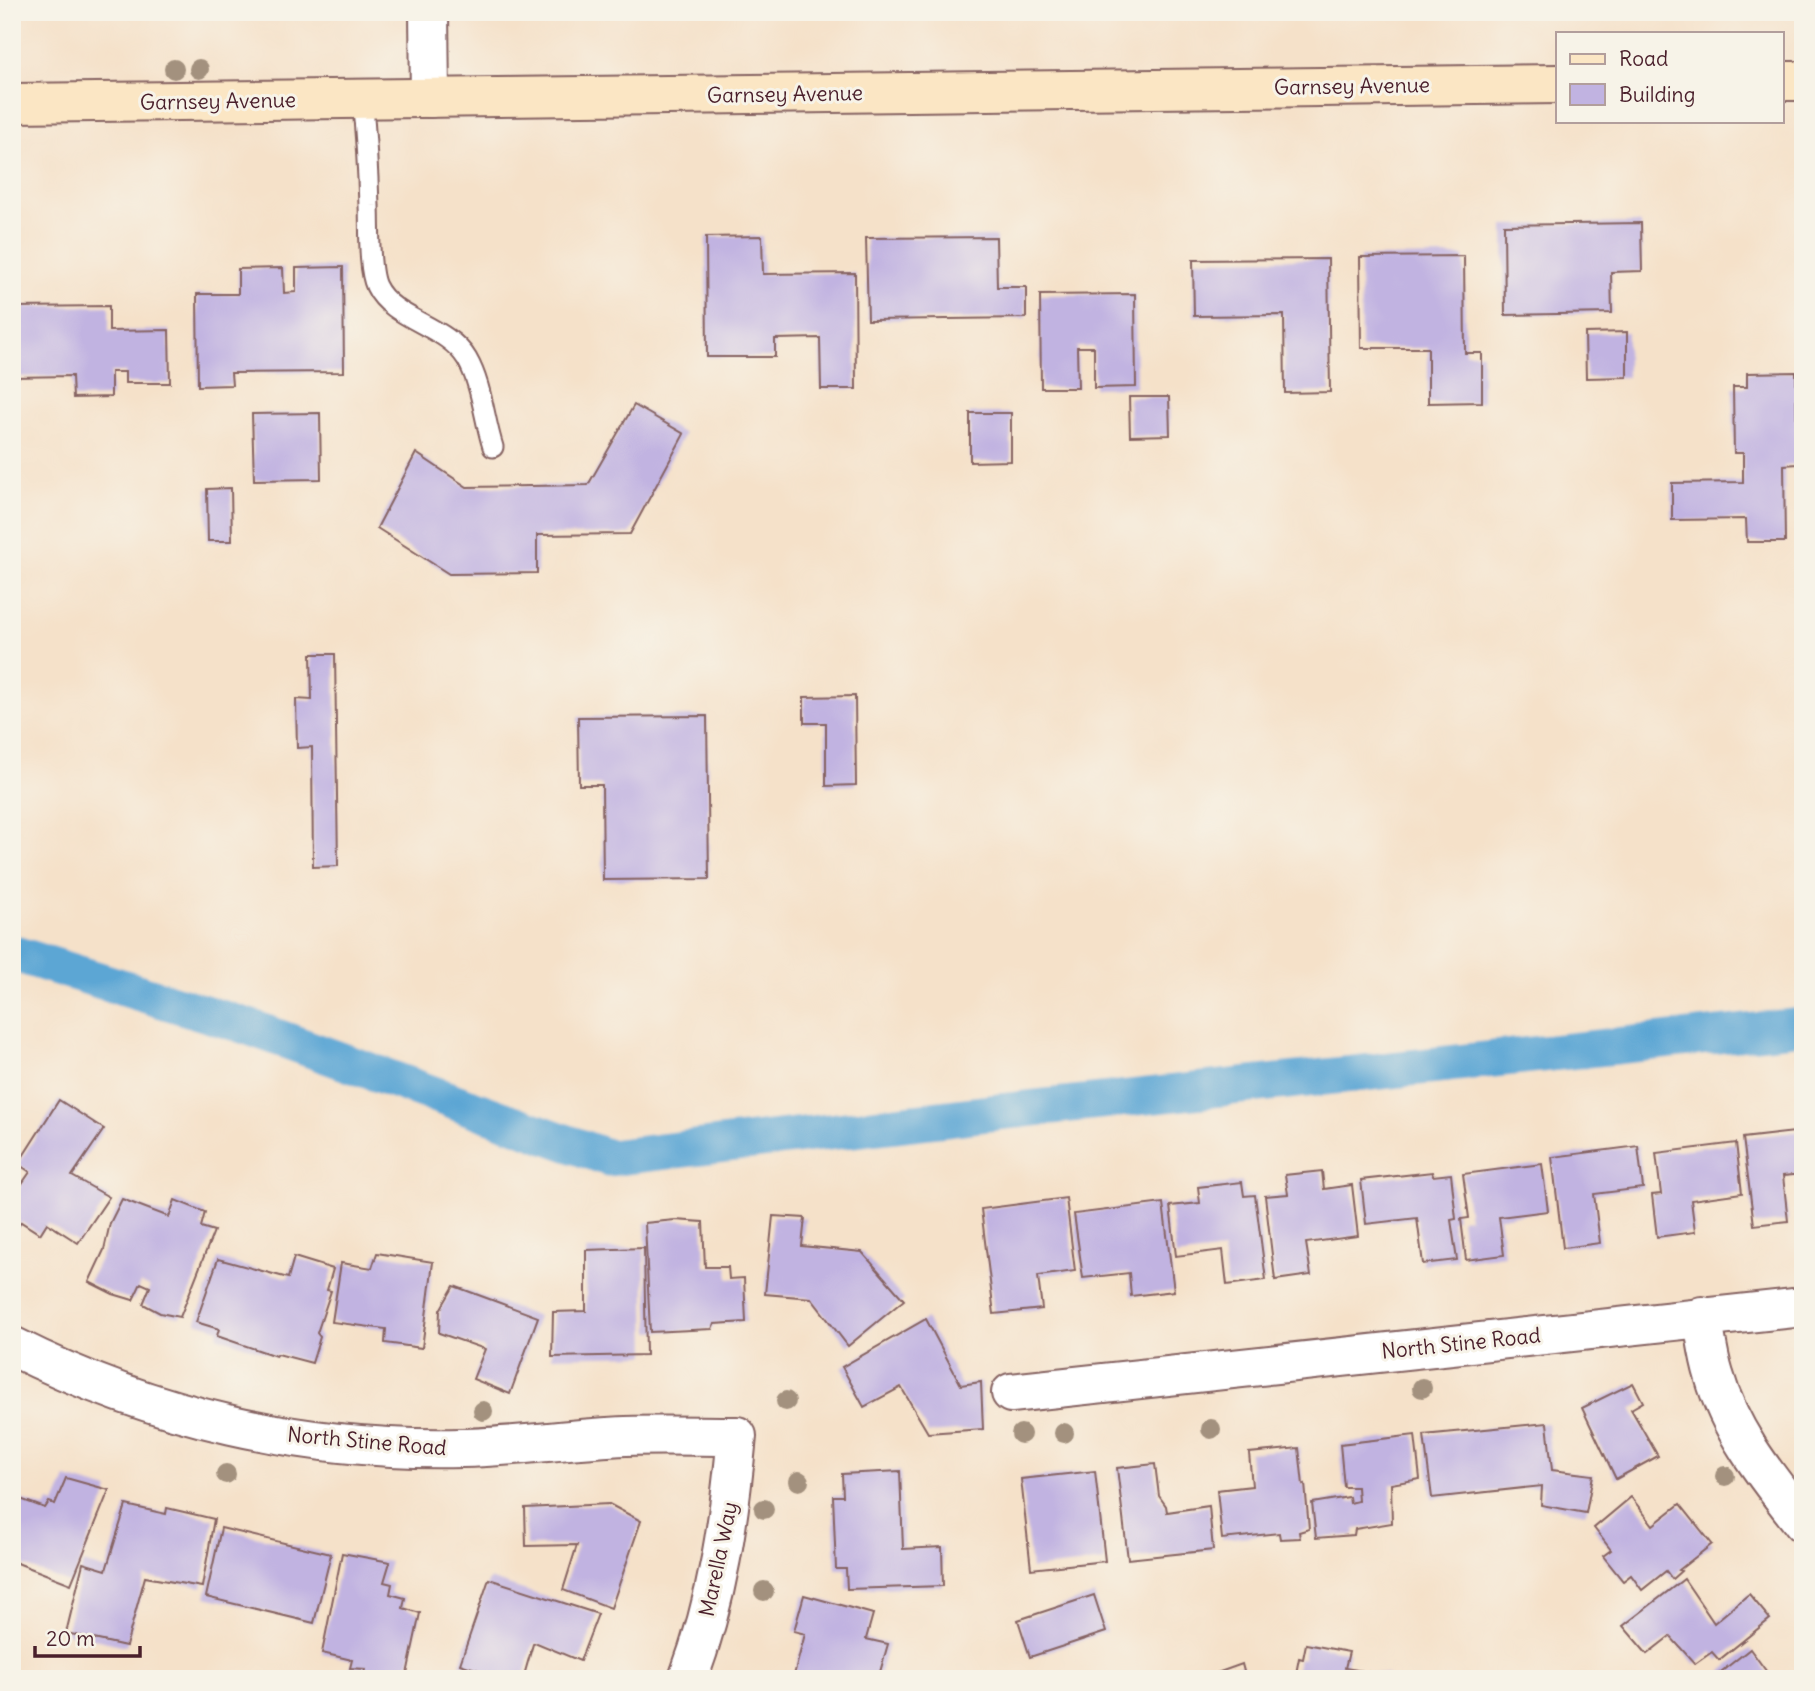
<svg xmlns="http://www.w3.org/2000/svg" width="1815" height="1691" viewBox="0 0 1815 1691" font-family="Delius,sans-serif">
<style>
.lines{fill:none;stroke-linecap:round;stroke-linejoin:round}
.canal{stroke:#5ca6d4;stroke-width:37}
.building{fill:#c1b3e1}
.lane-casing{stroke:#866362;stroke-width:23}
.street-casing{stroke:#866362;stroke-width:42}
.secondary-casing{stroke:#866362;stroke-width:42}
.lane{stroke:#fff;stroke-width:19}
.street{stroke:#fff;stroke-width:38}
.secondary{stroke:#fbe6c4;stroke-width:38}
.tree{fill:#a3917e}
.labels{text-anchor:middle;dominant-baseline:central;stroke-width:6;stroke-linejoin:round;paint-order:stroke}
.street-label{font-size:21px;fill:#4a1f2b;stroke:#f7f3e8}
</style>
<rect width="100%" height="100%" fill="#f7f3e8"/>
<filter id="ink" filterUnits="userSpaceOnUse"><feTurbulence type="fractalNoise" baseFrequency=".0143" numOctaves="2"/><feDisplacementMap in="SourceGraphic" scale="14" xChannelSelector="R" yChannelSelector="G"/><feConvolveMatrix kernelMatrix="1 2 1 2 8 2 1 2 1" color-interpolation-filters="sRGB"/></filter>
<filter id="wash" filterUnits="userSpaceOnUse"><feTurbulence type="fractalNoise" baseFrequency=".00686" numOctaves="4" result="noise"/><feDisplacementMap in="SourceGraphic" scale="28" xChannelSelector="R" yChannelSelector="G"/><feGaussianBlur stdDeviation="1.57" result="paint"/><feColorMatrix in="noise" values="0 0 0 0 0 0 0 0 0 0 0 0 0 0 0 0 0 1.4 0 .05"/><feComposite in="paint" operator="in"/></filter>
<g filter="url(#wash)">
<rect width="100%" height="100%" fill="#f5e1c9"/>
<g class="lines">
<polyline class="canal" points="12,953 249,1027 609,1158 998,1112 1803,1026"/>
</g>
<g id="blocks">
<g class="building">
<polygon points="1641,223 1642,271 1611,272 1612,313 1505,315 1504,225"/>
<polygon points="762,236 763,274 855,273 856,389 821,389 820,338 775,339 775,357 707,357 706,237"/>
<polygon points="996,237 997,287 1026,287 1026,318 868,320 866,238"/>
<polygon points="1464,256 1465,353 1482,353 1482,402 1428,403 1428,348 1361,348 1360,257"/>
<polygon points="1328,259 1330,392 1285,393 1284,315 1194,316 1193,260"/>
<polygon points="343,267 344,372 231,373 232,385 198,386 197,294 238,294 238,269 283,268 284,293 296,292 296,268"/>
<polygon points="1135,294 1136,387 1094,388 1094,347 1077,347 1078,388 1041,388 1040,295"/>
<polygon points="109,306 109,331 169,330 170,383 125,383 125,372 111,372 111,397 73,398 72,376 12,377 12,307"/>
<polygon points="1627,332 1627,377 1586,378 1585,333"/>
<polygon points="1796,372 1797,464 1784,465 1785,542 1747,542 1746,519 1672,520 1672,483 1743,482 1743,453 1734,453 1733,387 1747,387 1747,373"/>
<polygon points="1129,397 1169,397 1170,435 1130,436"/>
<polygon points="634,405 684,434 630,534 537,535 537,573 449,574 377,528 416,453 467,487 588,485"/>
<polygon points="320,413 321,479 254,480 252,414"/>
<polygon points="970,413 1011,413 1011,461 970,462"/>
<polygon points="231,488 232,541 208,541 207,489"/>
<polygon points="311,654 335,654 338,866 313,867 312,747 297,748 296,699 312,700"/>
<polygon points="855,696 856,785 826,786 826,723 804,723 804,697"/>
<polygon points="707,716 709,879 603,880 602,785 579,785 578,717"/>
<polygon points="59,1100 104,1129 72,1176 109,1197 78,1243 47,1223 40,1234 21,1222 12,1236 12,1198 30,1172 18,1164"/>
<polygon points="1803,1131 1803,1174 1783,1176 1788,1221 1754,1225 1743,1138"/>
<polygon points="1736,1143 1742,1193 1691,1200 1695,1232 1657,1237 1652,1195 1661,1194 1656,1153"/>
<polygon points="1638,1146 1643,1188 1594,1194 1600,1243 1563,1248 1552,1157"/>
<polygon points="1542,1164 1548,1211 1499,1217 1504,1255 1466,1260 1461,1219 1469,1218 1463,1174"/>
<polygon points="1322,1171 1324,1189 1352,1185 1358,1236 1306,1243 1311,1275 1275,1280 1265,1196 1288,1194 1285,1175"/>
<polygon points="1432,1172 1433,1176 1451,1174 1456,1219 1451,1220 1457,1260 1423,1264 1417,1218 1366,1224 1361,1180"/>
<polygon points="1242,1182 1244,1196 1255,1195 1266,1280 1227,1285 1223,1250 1176,1256 1170,1206 1200,1203 1198,1187"/>
<polygon points="1066,1198 1075,1271 1038,1276 1042,1309 994,1314 981,1209"/>
<polygon points="122,1199 169,1217 175,1200 205,1212 201,1227 214,1231 180,1317 160,1313 143,1304 150,1287 141,1283 133,1300 113,1294 89,1282 104,1250 110,1223"/>
<polygon points="1163,1203 1174,1291 1131,1296 1129,1273 1083,1278 1074,1214"/>
<polygon points="773,1216 805,1218 802,1246 862,1252 904,1300 848,1346 811,1298 765,1294"/>
<polygon points="675,1220 703,1222 705,1267 728,1267 729,1279 744,1278 746,1322 714,1324 712,1329 650,1332 645,1223"/>
<polygon points="644,1248 646,1355 552,1357 553,1312 586,1311 586,1250"/>
<polygon points="377,1253 433,1262 422,1348 385,1343 386,1329 332,1322 341,1263 372,1268"/>
<polygon points="294,1257 333,1269 327,1290 331,1291 317,1333 320,1337 312,1363 278,1354 276,1356 217,1336 219,1329 196,1322 218,1259 288,1278"/>
<polygon points="454,1286 538,1317 510,1394 473,1379 485,1349 439,1333 440,1310"/>
<polygon points="926,1319 961,1385 981,1382 983,1429 928,1433 901,1387 864,1407 842,1367"/>
<polygon points="1633,1383 1643,1402 1631,1409 1658,1456 1616,1479 1582,1408"/>
<polygon points="1547,1423 1552,1470 1593,1475 1586,1513 1541,1505 1542,1486 1432,1498 1424,1435"/>
<polygon points="1415,1435 1420,1479 1391,1484 1392,1523 1355,1529 1354,1535 1316,1538 1312,1503 1349,1497 1350,1503 1358,1501 1357,1487 1344,1487 1340,1444"/>
<polygon points="1299,1448 1303,1485 1305,1484 1309,1529 1299,1532 1300,1538 1280,1539 1279,1533 1222,1539 1217,1490 1252,1486 1249,1453"/>
<polygon points="1155,1464 1159,1496 1166,1506 1167,1512 1209,1506 1213,1550 1128,1559 1117,1468"/>
<polygon points="900,1471 903,1549 942,1547 943,1586 847,1589 846,1569 836,1569 833,1496 843,1496 842,1474"/>
<polygon points="1095,1471 1105,1561 1031,1569 1021,1479"/>
<polygon points="66,1478 109,1490 71,1584 12,1561 12,1496 45,1508 49,1502 55,1504"/>
<polygon points="1631,1497 1653,1525 1680,1504 1712,1544 1679,1570 1681,1571 1672,1579 1666,1571 1642,1590 1631,1575 1623,1581 1603,1556 1611,1550 1594,1528"/>
<polygon points="609,1504 641,1521 611,1608 563,1590 577,1545 526,1546 525,1508"/>
<polygon points="126,1505 166,1514 167,1508 214,1519 202,1587 145,1577 126,1646 66,1633 83,1563 106,1570"/>
<polygon points="221,1528 331,1554 314,1623 206,1597"/>
<polygon points="342,1553 390,1562 384,1582 392,1584 390,1594 405,1598 403,1608 420,1613 406,1679 363,1679 365,1669 350,1668 352,1660 322,1653"/>
<polygon points="489,1579 598,1614 580,1661 537,1643 533,1644 523,1679 505,1679 460,1664"/>
<polygon points="1684,1579 1714,1623 1749,1594 1770,1619 1719,1660 1712,1652 1695,1664 1670,1636 1647,1654 1623,1626"/>
<polygon points="804,1595 873,1614 866,1639 888,1644 878,1679 793,1679 805,1634 794,1631"/>
<polygon points="1094,1595 1106,1632 1030,1657 1018,1620"/>
<polygon points="1306,1644 1349,1652 1345,1668 1388,1675 1387,1679 1295,1679 1299,1658 1303,1659"/>
<polygon points="1750,1649 1772,1679 1712,1679"/>
<polygon points="1242,1664 1246,1679 1203,1679 1203,1678"/>
</g>
</g>
</g>
<g filter="url(#ink)">
<use href="#blocks" fill-opacity="0" stroke="#866362" stroke-width="2"/>
<g class="lines">
<defs>
<path id="lane" d="M 362,99 C 366,135 368,170 369,206 C 370,226 368,269 376,286 C 392,320 447,325 467,359 C 482,385 484,419 493,447"/>
<g id="street">
<polyline points="429,12 430,98"/>
<path d="M 1702,1316 C 1706,1336 1708,1356 1714,1375 C 1730,1432 1767,1477 1803,1523"/>
<path d="M 12,1346 C 151,1416 306,1452 462,1448 C 517,1447 571,1438 626,1436 C 663,1435 700,1436 737,1436 C 729,1521 718,1599 688,1679"/>
<polyline points="1011,1393 1803,1307"/>
</g>
<g id="secondary">
<polyline points="1782,81 1803,81"/>
<polyline points="12,103 1558,84"/>
</g>
</defs>
<use href="#lane" class="lane-casing"/>
<use href="#street" class="street-casing"/>
<use href="#secondary" class="secondary-casing"/>
<use href="#lane" class="lane"/>
<use href="#street" class="street"/>
<use href="#secondary" class="secondary"/>
</g>
<g class="tree">
<circle cx="174" cy="69" r="10"/>
<circle cx="199" cy="69" r="10"/>
<circle cx="1422" cy="1388" r="10"/>
<circle cx="786" cy="1401" r="10"/>
<circle cx="483" cy="1411" r="10"/>
<circle cx="1211" cy="1429" r="10"/>
<circle cx="1064" cy="1433" r="10"/>
<circle cx="1021" cy="1434" r="10"/>
<circle cx="226" cy="1474" r="10"/>
<circle cx="1725" cy="1476" r="10"/>
<circle cx="799" cy="1481" r="10"/>
<circle cx="764" cy="1509" r="10"/>
<circle cx="764" cy="1591" r="10"/>
</g>
</g>
<g class="labels">
<g class="street-label">
<text transform="translate(1352 86) rotate(-1)">Garnsey Avenue</text>
<text transform="translate(785 94) rotate(-1)">Garnsey Avenue</text>
<text transform="translate(218 101) rotate(-1)">Garnsey Avenue</text>
<text transform="translate(1461 1343) rotate(-6)">North Stine Road</text>
<text transform="translate(367 1441) rotate(5)">North Stine Road</text>
<text transform="translate(718 1559) rotate(-78)">Marella Way</text>
</g>
</g>
<rect width="1815" height="1691" fill="none" stroke="#f7f3e8" stroke-width="42"/>
<rect x="1556" y="32" width="228" height="91" fill="#f7f3e8" stroke="#b29e9c" stroke-width="2"/>
<rect x="1570" y="54" width="35" height="10" fill="#fbe6c4" stroke="#b29e9c" stroke-width="2"/>
<text x="1619" y="66" font-size="21" fill="#4a1f2b">Road</text>
<rect x="1570" y="84" width="35" height="21" fill="#c1b3e1" stroke="#b29e9c" stroke-width="2"/>
<text x="1619" y="102" font-size="21" fill="#4a1f2b">Building</text>
<path d="M35 1646v10h105v-10" fill="none" stroke="#4a1f2b" stroke-width="3.5"/>
<text x="46" y="1646" font-size="21" fill="#4a1f2b" stroke="#f7f3e8" stroke-width="5" paint-order="stroke">20 m</text>
</svg>
